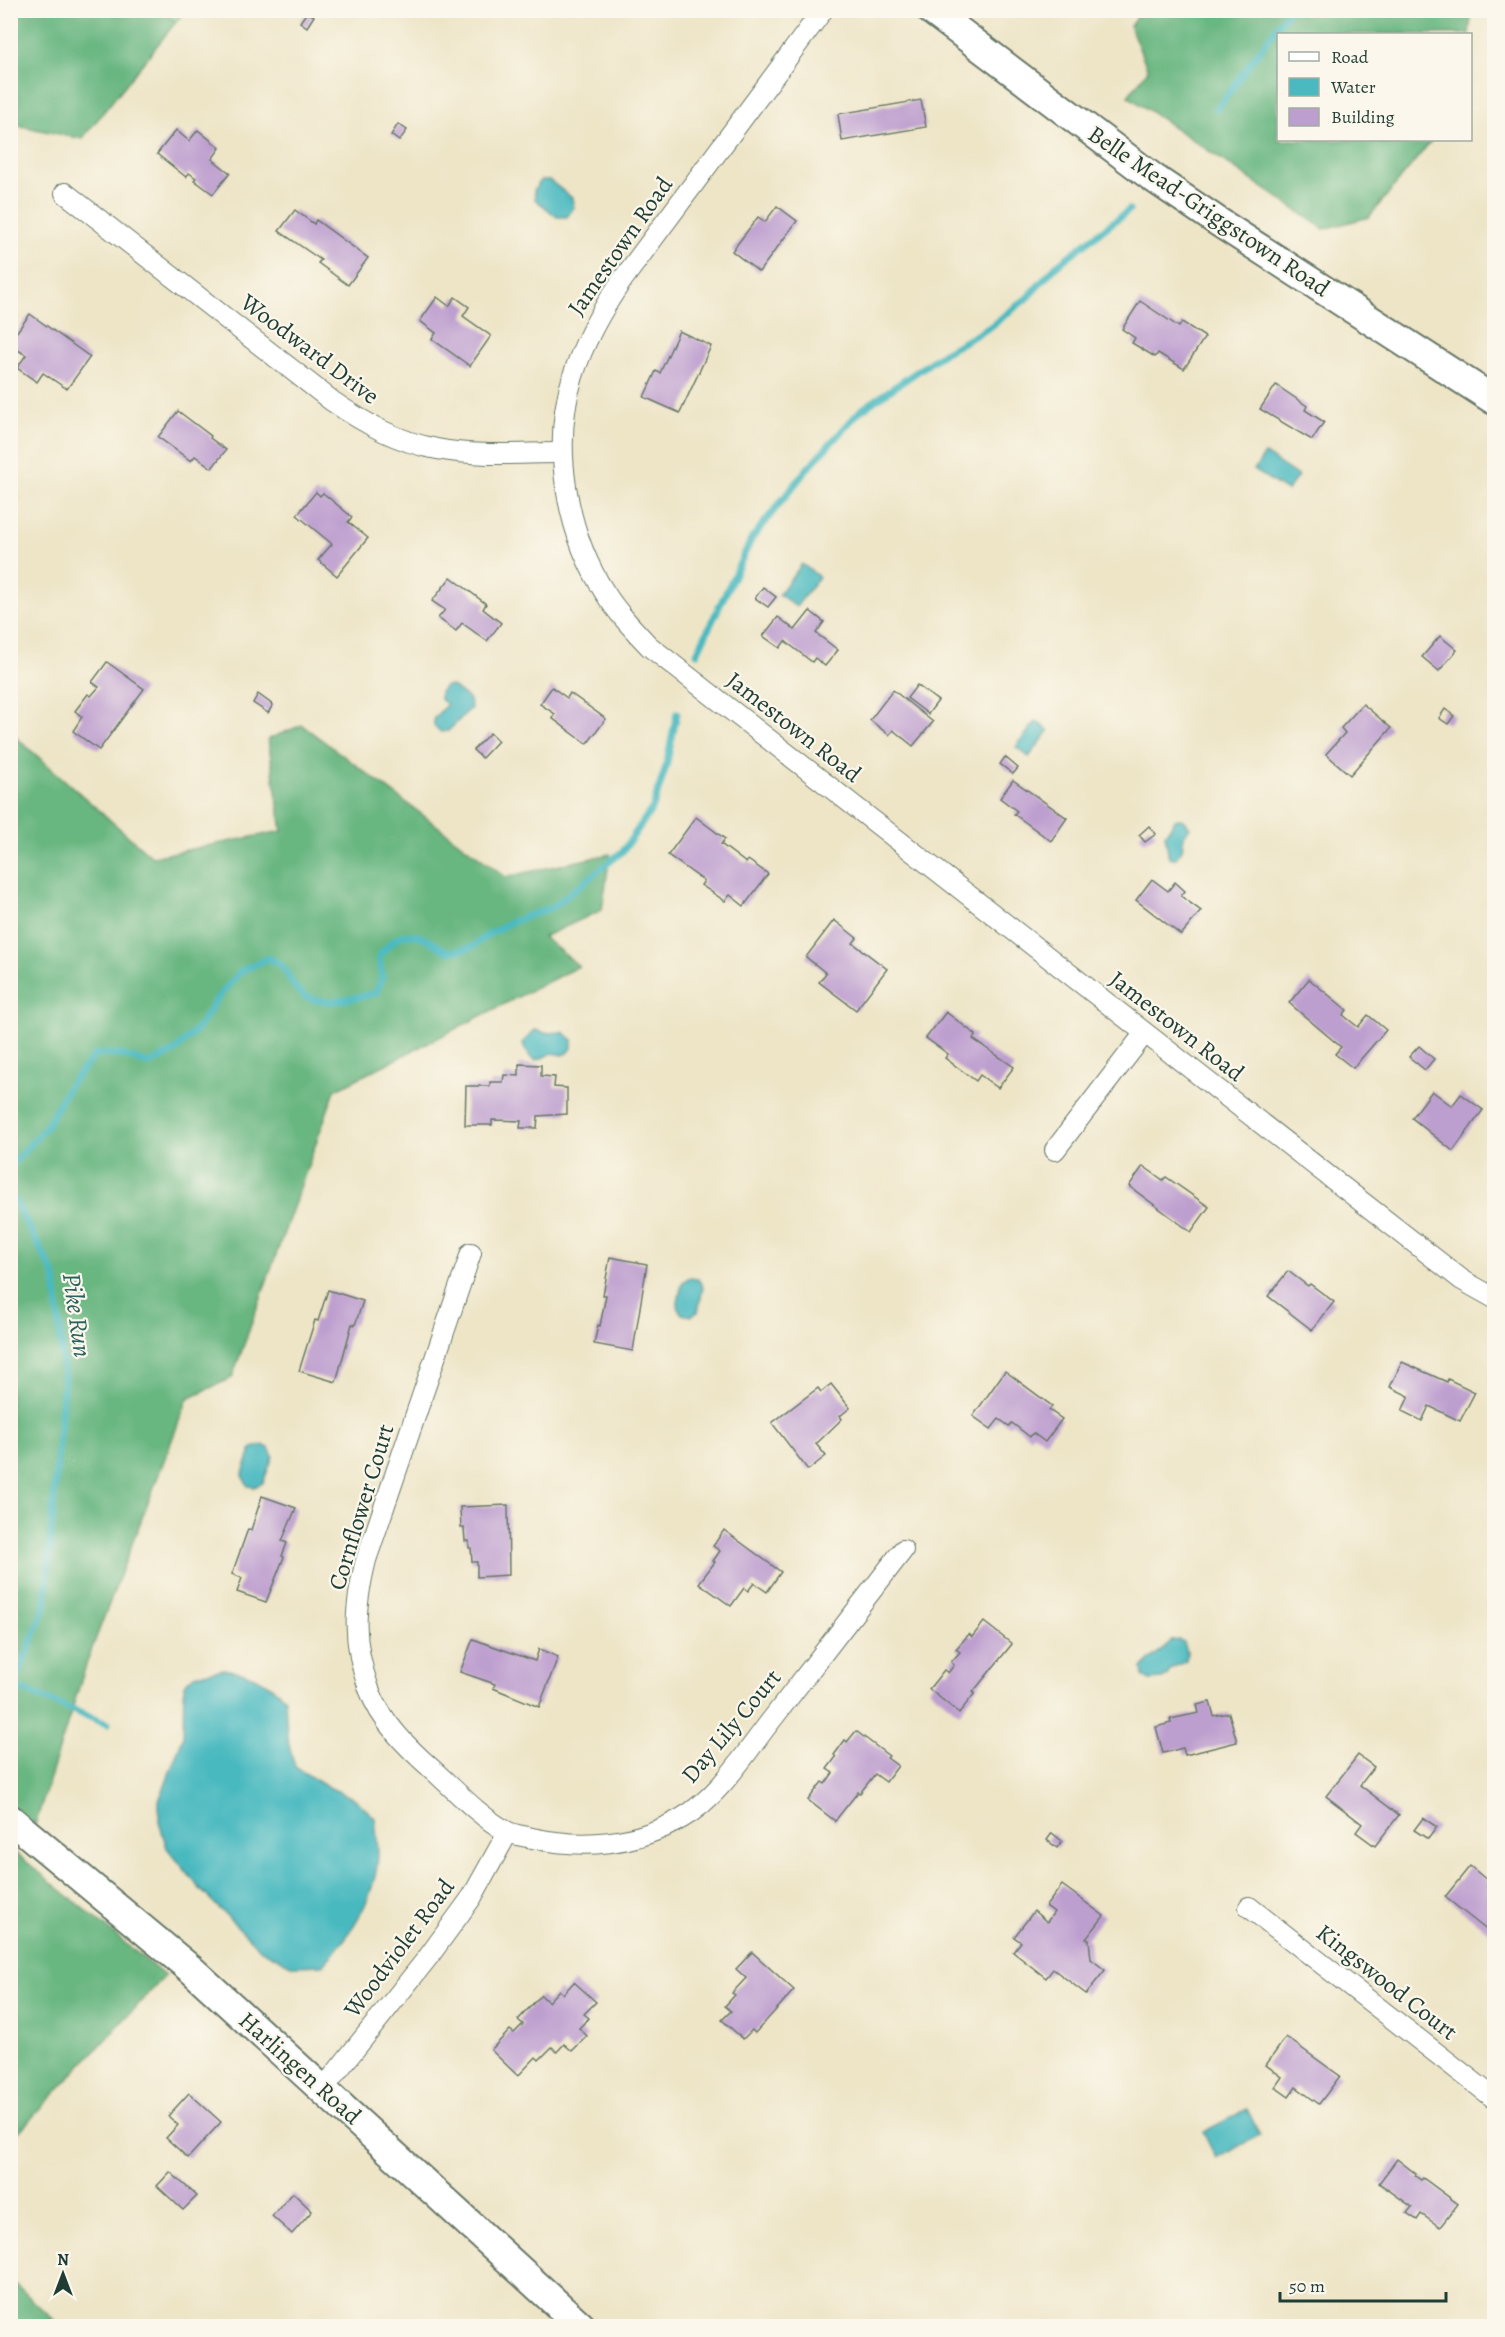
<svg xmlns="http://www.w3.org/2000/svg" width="1505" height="2337" viewBox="0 0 1505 2337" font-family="Alegreya,serif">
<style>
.green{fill:#81d597;stroke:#508966;stroke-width:1.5}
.forest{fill:#68b680;stroke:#447a5a;stroke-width:1.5}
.water{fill:#4ab9c0;stroke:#347b7a;stroke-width:1.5}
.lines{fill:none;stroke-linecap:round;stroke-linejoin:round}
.stream{stroke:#4ab9c0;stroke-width:7}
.building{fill:#bd9fcf}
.street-casing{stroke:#677867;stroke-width:22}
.secondary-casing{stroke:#677867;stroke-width:32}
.street{stroke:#fff;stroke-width:20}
.secondary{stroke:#fff;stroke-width:28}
.labels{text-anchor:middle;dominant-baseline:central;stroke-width:4.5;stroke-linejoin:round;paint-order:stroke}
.street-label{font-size:24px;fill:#1f3d34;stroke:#fbf7ec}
.water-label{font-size:26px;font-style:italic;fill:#2c625e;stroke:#fbf7ec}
</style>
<rect width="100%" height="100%" fill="#fbf7ec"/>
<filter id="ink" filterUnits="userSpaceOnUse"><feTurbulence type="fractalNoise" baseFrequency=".0167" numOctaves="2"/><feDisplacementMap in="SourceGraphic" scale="12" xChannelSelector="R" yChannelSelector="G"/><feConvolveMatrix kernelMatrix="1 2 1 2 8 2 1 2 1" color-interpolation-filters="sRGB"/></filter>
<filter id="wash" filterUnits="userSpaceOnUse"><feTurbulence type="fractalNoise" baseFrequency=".008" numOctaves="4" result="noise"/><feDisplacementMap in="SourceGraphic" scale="24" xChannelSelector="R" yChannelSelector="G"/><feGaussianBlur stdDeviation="1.35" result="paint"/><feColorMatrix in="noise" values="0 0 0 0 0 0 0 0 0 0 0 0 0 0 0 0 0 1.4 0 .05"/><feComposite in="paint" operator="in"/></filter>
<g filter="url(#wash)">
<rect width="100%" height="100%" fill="#eee5c7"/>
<polygon class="green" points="160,11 184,11 176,22"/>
<g class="forest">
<polygon points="11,10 160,11 176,22 82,139 11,124"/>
<polygon points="1141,11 1141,10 1472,11 1469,34 1278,34 1278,140 1432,140 1369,217 1324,229 1128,96 1148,70 1130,26"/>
<polygon points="302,725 506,877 610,854 602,910 543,937 579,966 335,1090 232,1378 188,1398 88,1659 35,1825 10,1807 10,732 152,857 282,831 268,739"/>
<polygon points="11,1849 165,1976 11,2140 10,2140"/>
<polygon points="10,2280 11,2280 60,2326 11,2326"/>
</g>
<g class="water">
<polygon points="541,180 549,180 572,198 574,207 567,217 557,217 535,199 534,190"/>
<polygon points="1265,454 1298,476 1287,491 1254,470"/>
<polygon points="802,564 819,577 796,607 779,594"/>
<polygon points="445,686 452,686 470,700 471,708 448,731 441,732 434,726 434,718 447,704 440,699 440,692"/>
<polygon points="1036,721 1049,731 1029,757 1016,747"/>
<polygon points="1179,819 1184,820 1190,827 1184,836 1182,850 1176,858 1169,858 1165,835 1175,820"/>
<polygon points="535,1030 545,1033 563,1032 572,1039 572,1048 568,1053 562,1055 553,1053 537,1060 532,1059 524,1048 523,1042"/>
<polygon points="688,1278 698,1279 703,1287 698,1312 691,1316 682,1314 677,1307 682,1283"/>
<polygon points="263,1445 269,1448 273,1456 263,1483 254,1487 248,1486 242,1476 252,1448"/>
<path d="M 1179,1640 L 1184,1642 L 1187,1652 L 1186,1661 L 1170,1669 L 1167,1676 L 1162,1679 L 1150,1680 L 1143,1676 L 1142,1668 C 1151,1657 1162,1651 1171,1641 Z"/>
<path d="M 224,1669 C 252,1674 264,1679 285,1698 L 287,1738 L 295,1767 L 324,1785 L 355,1799 L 375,1818 C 376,1830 378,1843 378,1855 C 376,1896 351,1936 323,1965 L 293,1966 L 261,1950 L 201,1890 L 167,1848 L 159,1822 L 159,1801 L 183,1737 L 184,1684 L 194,1675 Z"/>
<polygon points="1247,2109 1260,2135 1216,2158 1203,2132"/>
</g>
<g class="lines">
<g class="stream">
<polyline points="1217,109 1289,10"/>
<polyline points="697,653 752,538 807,469 860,411 944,353 990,327 1027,298 1056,266 1129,210"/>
<path d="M 10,1167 L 46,1127 L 68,1087 L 96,1054 L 122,1055 L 149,1064 L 174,1052 L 198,1028 L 218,997 L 241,971 L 268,958 C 290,968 283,971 296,988 C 313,1011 353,998 376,993 L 382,978 L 379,956 C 384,951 390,943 396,939 C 413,927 433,943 448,952 L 471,948 L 486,936 L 511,922 L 553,907 L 623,851 L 653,807 L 666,766 L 677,713"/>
<polyline points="10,1192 55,1276 64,1379 45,1606 10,1697"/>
<polyline points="15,1687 107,1724"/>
</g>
</g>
<g id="blocks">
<g class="building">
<polygon points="307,12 314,16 307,27 300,22"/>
<polygon points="921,100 926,127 842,141 838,114"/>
<polygon points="398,124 407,130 399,141 391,135"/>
<polygon points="176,130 189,141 198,130 220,148 212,159 230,173 213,194 194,180 196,178 189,173 186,177 157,154"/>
<polygon points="777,206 797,221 759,272 732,251 758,217 765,222"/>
<polygon points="295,210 314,224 316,220 368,258 348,285 318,263 321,260 279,231"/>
<polygon points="437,297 449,306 455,297 469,307 463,316 491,336 470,366 432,339 436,333 420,321"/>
<polygon points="1140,301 1179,327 1182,322 1205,337 1184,369 1158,353 1155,357 1132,343 1135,338 1122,329"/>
<polygon points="30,314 90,357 67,389 43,373 37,382 17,368 26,355 10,345 10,341"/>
<polygon points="679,331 711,346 680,413 644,397 656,371 660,373"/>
<polygon points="1276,385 1307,406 1305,410 1324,422 1312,440 1260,409"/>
<polygon points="178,411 211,436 210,438 226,450 212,468 195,456 191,461 158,437"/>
<polygon points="316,492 320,496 323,493 352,517 348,522 368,538 337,576 318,560 332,544 297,515"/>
<polygon points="451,577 486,604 483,609 501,623 487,641 462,623 456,631 438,618 445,610 432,601"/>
<polygon points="763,587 776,597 768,607 755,598"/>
<polygon points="810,611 824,622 816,633 838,650 825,666 815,658 812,662 785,641 780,648 763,636 778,617 795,630"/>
<polygon points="1440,636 1457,650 1439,671 1422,657"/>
<polygon points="107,662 144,689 99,750 73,731 82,717 75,711 88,694 91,696 99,687 92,682"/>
<polygon points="917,685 938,701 928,714 907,698"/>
<polygon points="552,687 567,698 570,693 606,719 587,744 552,718 555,714 540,704"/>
<polygon points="893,690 933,722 913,746 893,730 889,735 870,720"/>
<polygon points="258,694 273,705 268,713 253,703"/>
<polygon points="1363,704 1391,728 1350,775 1326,754 1345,733 1341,728"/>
<polygon points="1445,709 1454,716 1448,724 1439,718"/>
<polygon points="490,733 498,741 482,758 473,750"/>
<polygon points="1005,757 1018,768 1013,774 1000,764"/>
<polygon points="1013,780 1067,818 1051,841 1014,814 1017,811 1000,798"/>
<polygon points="696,817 725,839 721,844 746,863 748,860 768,874 744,906 730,895 725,901 701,885 704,881 668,855"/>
<polygon points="1149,826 1156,834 1145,842 1139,835"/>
<polygon points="1152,879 1168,891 1175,882 1185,891 1181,896 1201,911 1181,935 1136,900"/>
<polygon points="834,920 857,938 853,943 887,969 856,1010 819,982 826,973 806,957"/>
<polygon points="1309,979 1347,1010 1343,1015 1358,1027 1368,1015 1386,1030 1353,1068 1335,1054 1341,1047 1289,1003"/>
<polygon points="946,1012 976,1035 973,1039 1014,1067 998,1088 980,1075 976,1081 945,1058 948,1054 926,1038"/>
<polygon points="1419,1046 1434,1059 1425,1070 1409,1057"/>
<polygon points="519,1064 541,1065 541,1076 555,1077 554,1087 567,1088 567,1114 538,1116 537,1128 520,1128 521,1121 492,1120 492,1125 465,1125 466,1086 490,1086 490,1082 503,1082 504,1075 519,1076"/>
<polygon points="1432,1091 1452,1106 1461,1094 1483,1110 1453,1151 1412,1118"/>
<polygon points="1143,1166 1163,1180 1166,1177 1209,1207 1191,1232 1129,1186"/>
<polygon points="610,1257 647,1264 633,1351 594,1344 598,1325 600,1326 606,1295 603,1295"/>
<polygon points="1288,1271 1308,1286 1310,1284 1334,1302 1312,1330 1268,1296"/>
<polygon points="328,1290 363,1301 355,1325 352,1324 336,1382 299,1371 315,1320 318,1321"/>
<polygon points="1402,1362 1447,1382 1448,1379 1475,1392 1460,1421 1429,1406 1422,1421 1402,1411 1409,1396 1390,1387"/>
<polygon points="1005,1371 1052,1406 1049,1410 1062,1419 1045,1442 1033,1433 1030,1437 1012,1423 1009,1426 999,1419 991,1429 973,1416"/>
<polygon points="831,1384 850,1408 840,1416 842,1419 816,1444 826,1456 808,1470 772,1423 818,1388 821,1392"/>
<polygon points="262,1496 296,1508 282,1541 287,1543 282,1556 284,1557 266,1602 237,1592 242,1578 232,1574 248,1529 251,1530"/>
<polygon points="508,1505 509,1575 477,1577 477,1562 472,1562 471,1548 469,1548 469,1541 465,1541 464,1528 461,1528 460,1507"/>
<polygon points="724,1530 781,1572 767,1592 754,1583 748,1591 744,1588 731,1606 699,1583 715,1562 713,1561 720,1551 713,1546"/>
<polygon points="984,1622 1012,1644 973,1692 975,1693 959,1713 929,1689 944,1670 948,1673 954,1665 951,1662 960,1652 956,1649 969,1634 972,1637"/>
<polygon points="473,1639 535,1661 539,1649 558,1657 539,1707 493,1688 495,1684 460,1672"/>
<polygon points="1210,1702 1214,1716 1229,1713 1237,1742 1185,1755 1183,1748 1163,1753 1156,1727 1171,1723 1170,1719 1199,1713 1197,1705"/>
<polygon points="856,1731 889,1756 887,1758 898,1766 886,1782 875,1774 860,1793 858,1792 835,1821 808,1800 822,1782 825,1784 833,1773 827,1769 836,1757 834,1755 845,1740 847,1742"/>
<polygon points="1358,1755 1374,1767 1360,1785 1399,1815 1375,1846 1356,1832 1362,1824 1326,1796"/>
<polygon points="1423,1818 1437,1827 1428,1839 1414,1830"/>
<polygon points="1052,1833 1062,1841 1057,1848 1047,1840"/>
<polygon points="1470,1866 1494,1886 1494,1936 1445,1897"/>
<polygon points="1062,1885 1104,1916 1086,1939 1089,1940 1091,1959 1105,1970 1086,1994 1053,1969 1046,1978 1013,1952 1021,1942 1014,1937 1034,1911 1047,1922 1054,1912 1046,1906"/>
<polygon points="752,1952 794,1990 755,2033 752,2030 743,2039 722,2020 731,2011 725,2006 735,1995 732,1993 746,1978 736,1969"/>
<polygon points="574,1982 596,2002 584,2014 589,2018 579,2028 587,2036 572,2051 564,2044 557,2052 552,2047 539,2060 536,2057 518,2076 491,2050 510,2030 514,2033 523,2024 518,2020 541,1995 548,2002 559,1990 563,1994"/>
<polygon points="1286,2037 1340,2076 1319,2104 1296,2087 1289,2097 1275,2087 1282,2077 1266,2065"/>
<polygon points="189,2093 221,2122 188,2158 166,2138 178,2125 168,2116"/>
<polygon points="1397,2159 1416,2174 1415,2176 1421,2180 1423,2178 1458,2204 1440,2227 1421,2214 1417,2220 1407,2213 1412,2207 1379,2183"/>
<polygon points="170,2172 197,2196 183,2210 157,2186"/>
<polygon points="293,2193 312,2211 292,2234 272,2216"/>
</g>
</g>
</g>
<g filter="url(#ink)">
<use href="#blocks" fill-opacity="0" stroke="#677867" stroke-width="1.5"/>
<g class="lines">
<defs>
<g id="street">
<path d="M 823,10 L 623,279 C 602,309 584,341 573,376 C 551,445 566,532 605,593 C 617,612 633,629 649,646 L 1462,1280 L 1494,1298"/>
<path d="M 65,193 L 332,401 C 364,423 398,442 437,449 C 477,457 520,453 561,453"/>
<polyline points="1055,1150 1144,1034"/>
<path d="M 471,1253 L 366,1560 C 354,1609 352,1641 369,1689 C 381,1722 408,1748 433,1770 C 456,1791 479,1816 506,1831 C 513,1835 524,1836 532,1838 C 583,1849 636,1845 682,1818 C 720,1796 746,1752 773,1718 C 816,1662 860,1606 903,1550"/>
<polyline points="1249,1907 1494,2098"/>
<polyline points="323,2089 429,1956 472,1897 508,1832"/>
</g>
<g id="secondary">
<polyline points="931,10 1152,177 1217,221 1494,400"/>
<polyline points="10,1819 193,1971 581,2326"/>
</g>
</defs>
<use href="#street" class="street-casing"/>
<use href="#secondary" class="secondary-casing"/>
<use href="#street" class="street"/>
<use href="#secondary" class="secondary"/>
</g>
</g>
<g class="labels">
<g class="street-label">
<text transform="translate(1209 211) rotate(34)">Belle Mead-Griggstown Road</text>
<text transform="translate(620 246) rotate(-55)">Jamestown Road</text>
<text transform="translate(310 349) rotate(37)">Woodward Drive</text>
<text transform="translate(794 727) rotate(38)">Jamestown Road</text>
<text transform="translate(1177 1026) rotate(38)">Jamestown Road</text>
<text transform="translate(361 1507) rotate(-73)">Cornflower Court</text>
<text transform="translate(731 1726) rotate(-50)">Day Lily Court</text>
<text transform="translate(399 1948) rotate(-53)">Woodviolet Road</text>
<text transform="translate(1387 1982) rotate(38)">Kingswood Court</text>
<text transform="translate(300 2068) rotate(42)">Harlingen Road</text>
</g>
<g class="water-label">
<text transform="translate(77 1315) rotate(82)">Pike Run</text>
</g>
</g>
<rect width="1505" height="2337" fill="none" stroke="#fbf7ec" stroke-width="36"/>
<rect x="1277" y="33" width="195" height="108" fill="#fbf7ec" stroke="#a3ada2" stroke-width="1.5"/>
<rect x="1289" y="52" width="30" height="9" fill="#ffffff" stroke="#a3ada2" stroke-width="1.5"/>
<text x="1331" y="63" font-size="18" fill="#1f3d34">Road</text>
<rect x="1289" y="78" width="30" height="18" fill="#4ab9c0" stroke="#a3ada2" stroke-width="1.5"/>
<text x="1331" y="93" font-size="18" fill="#1f3d34">Water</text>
<rect x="1289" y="108" width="30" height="18" fill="#bd9fcf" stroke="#a3ada2" stroke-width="1.5"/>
<text x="1331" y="123" font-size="18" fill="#1f3d34">Building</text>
<g transform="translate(63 2274)" stroke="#fbf7ec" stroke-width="4.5" paint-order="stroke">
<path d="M0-4.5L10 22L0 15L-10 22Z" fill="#1f3d34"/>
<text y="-9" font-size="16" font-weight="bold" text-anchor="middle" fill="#1f3d34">N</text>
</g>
<path d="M1280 2292v9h166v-9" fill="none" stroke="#1f3d34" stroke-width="3"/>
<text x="1289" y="2292" font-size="18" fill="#1f3d34" stroke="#fbf7ec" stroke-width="4.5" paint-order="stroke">50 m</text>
</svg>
